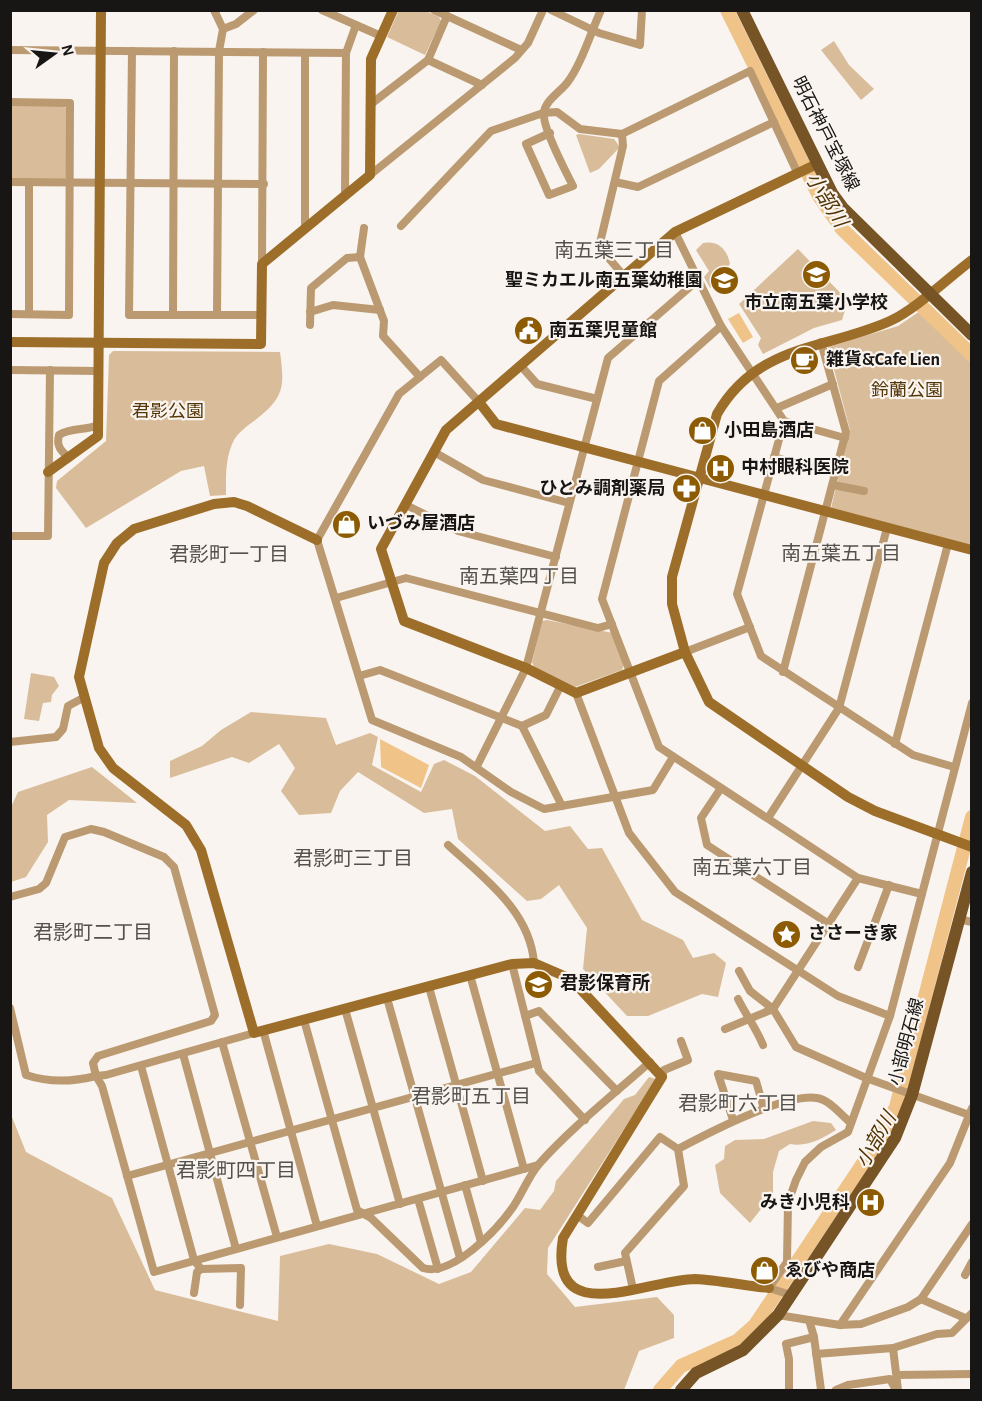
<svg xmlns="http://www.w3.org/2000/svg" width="982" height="1401" viewBox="0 0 982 1401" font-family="'Alegreya Sans','Noto Sans JP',sans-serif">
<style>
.green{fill:#d9bd9a}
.water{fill:#f0c389}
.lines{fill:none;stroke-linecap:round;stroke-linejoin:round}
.river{stroke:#f0c389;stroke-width:14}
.street{stroke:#bb9a71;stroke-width:8}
.secondary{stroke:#9d6e29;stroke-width:10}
.primary{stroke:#765426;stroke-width:12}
.labels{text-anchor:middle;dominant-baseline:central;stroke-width:4.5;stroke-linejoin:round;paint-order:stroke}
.street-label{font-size:18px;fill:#181615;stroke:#f9f4ef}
.poi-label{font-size:18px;font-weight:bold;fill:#181615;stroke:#f9f4ef;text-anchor:start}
.park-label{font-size:18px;fill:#543606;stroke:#f9f4ef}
.water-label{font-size:20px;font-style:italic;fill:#513303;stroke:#f9f4ef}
.neighbourhood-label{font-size:20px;fill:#54504c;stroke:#f9f4ef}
</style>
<rect width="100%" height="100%" fill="#f9f4ef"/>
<g class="green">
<polygon points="399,10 426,11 439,17 441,21 425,55 387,37"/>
<polygon points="834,41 849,65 874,89 861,100 821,50"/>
<polygon points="11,105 64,106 68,110 68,176 64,180 11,179"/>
<polygon points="579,134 614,139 620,147 599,169 590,173 576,135"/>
<path d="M 703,243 C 718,240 727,249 730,264 L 710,288 L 704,277 L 709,271 L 696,250 Z"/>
<polygon points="798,249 848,301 842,320 814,328 763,354 758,345 761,338 739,304"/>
<polygon points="920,311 971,361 971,545 831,508 850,430 828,347 898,326"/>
<path d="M 113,351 L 280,352 C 285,388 284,398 254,421 C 247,426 238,433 234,440 C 225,458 226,476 226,495 L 210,496 L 204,466 L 181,471 L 86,528 L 56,488 L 57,481 L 106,441 L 109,355 Z"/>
<polygon points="547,620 613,633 624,665 622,670 575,687 534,667 532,662 542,621"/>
<polygon points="31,673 54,677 59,686 52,695 51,702 43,703 39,721 24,719"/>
<polygon points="251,712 326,718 336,745 370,733 378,737 372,765 421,792 434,764 444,760 475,776 545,831 570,826 588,849 602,848 642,920 683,940 693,958 714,953 726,963 718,997 702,994 648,1016 627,1016 583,969 587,928 559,885 541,899 527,901 458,839 452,809 424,813 358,772 340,791 331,813 299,815 281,791 295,768 279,744 249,763 232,757 170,778 170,761 202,746 221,730"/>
<polygon points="92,767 137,803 69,800 47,815 48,842 26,877 11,882 11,807 18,792"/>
<polygon points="649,1077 656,1079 548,1248 547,1274 575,1307 657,1297 674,1315 674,1338 639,1351 624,1390 11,1390 10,1112 26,1152 112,1198 155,1290 278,1321 280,1256 329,1244 377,1254 439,1284 471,1272 525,1208 540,1210 554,1191 556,1181 624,1099 635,1095"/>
<path d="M 813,1121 L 831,1123 L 836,1130 C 822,1139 807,1147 790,1144 L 779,1151 L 773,1172 L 773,1194 L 750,1223 L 720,1193 L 715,1165 L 724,1159 L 725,1146 L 735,1140 L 764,1139 Z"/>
</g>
<g class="water">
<polygon points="739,313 753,337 743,343 728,319"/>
<polygon points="380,739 429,765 421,788 381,767"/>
</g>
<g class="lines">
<g class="river">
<polyline points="727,10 819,196 842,229 972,355"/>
<polyline points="660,1390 681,1366 737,1341 755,1325 880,1138 896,1107 972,817"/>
</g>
<g class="street">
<polyline points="214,10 223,29 219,51 217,315"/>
<polyline points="322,10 381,36"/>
<polyline points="434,10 521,50"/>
<polyline points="551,10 599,33 640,45 642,10"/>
<polyline points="447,16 428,60 482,85"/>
<polyline points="223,29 236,24 254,10"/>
<polyline points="10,50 346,53"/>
<polyline points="132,51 129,315 261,315"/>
<polyline points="10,102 70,103 69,315 10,314"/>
<polyline points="371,104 428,60"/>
<path d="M 550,133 L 526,144 L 549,195 L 573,186 C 566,172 541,125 544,112 C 546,100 560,92 567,83 C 581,65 591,32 601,10"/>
<polyline points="622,134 623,146 599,247 624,276"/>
<polyline points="370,175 515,58 528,43 543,10"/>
<polyline points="10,182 264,184"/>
<polyline points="615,182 638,187 774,122"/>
<polyline points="345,194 346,53 356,25"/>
<polyline points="401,226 491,131 543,113 557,112 580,129 622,134 750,71 797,172"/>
<polyline points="305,228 305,53"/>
<polyline points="364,228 360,257 384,321 383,336 420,377"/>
<polyline points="675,232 721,326 784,421 737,594 761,656 913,755 954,767"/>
<polyline points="262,264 263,52"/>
<polyline points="310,312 333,305 380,310"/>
<polyline points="29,314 29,182"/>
<polyline points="173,315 174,51"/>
<polyline points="310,325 311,288 347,258 360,257"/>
<polyline points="721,326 659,381 602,599 659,747 858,878 922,894"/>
<polyline points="521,366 537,384 597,399"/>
<polyline points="10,370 98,371"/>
<polyline points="479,402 441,360 399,394 317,540 372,720 461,757 511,792 544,809 653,790 673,757"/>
<polyline points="777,408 833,384"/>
<polyline points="784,421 845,438"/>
<polyline points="434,452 483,480 569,503"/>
<polyline points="774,457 836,474"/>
<path d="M 69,458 C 61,451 56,446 59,435 C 72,427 85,431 98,425"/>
<polyline points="833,485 864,491"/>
<polyline points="406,505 458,531 556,557"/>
<polyline points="10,536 48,536 50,370"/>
<polyline points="336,598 406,578 598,628 612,624"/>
<polyline points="685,652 750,627"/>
<polyline points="783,672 846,432 821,342"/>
<polyline points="359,676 380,670 522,726 562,806"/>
<polyline points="576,693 629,833 675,892 838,996 890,1016"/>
<polyline points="522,726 546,715 561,685"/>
<polyline points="10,742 56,737 63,729 68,706 85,697"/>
<polyline points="895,744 948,544"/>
<polyline points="477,766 526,668 608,358 698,280"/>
<polyline points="721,788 701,818 707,845 829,924"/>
<polyline points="768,818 839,708 887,528"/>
<path d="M 448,845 C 484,878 530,911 534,963"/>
<path d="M 10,897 L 39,889 L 46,883 L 65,837 L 91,829 L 104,832 L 164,857 L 174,867 L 215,1015 L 211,1021 L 98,1056 L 93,1063 L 96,1076 C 72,1082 50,1083 26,1075 L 10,1008"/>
<polyline points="958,919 972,922"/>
<polyline points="512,964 539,1071 585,1120"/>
<polyline points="858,967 889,885"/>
<polyline points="739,971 750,991 773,1009 796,1047 866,1078 972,1116"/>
<polyline points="470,975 524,1169"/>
<polyline points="429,987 483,1181"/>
<polyline points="387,998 460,1258"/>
<path d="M 738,999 C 746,1015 756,1028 763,1045"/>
<polyline points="345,1009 400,1204"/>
<polyline points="525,1016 539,1011 617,1091"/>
<path d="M 304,1020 L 357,1210 L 371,1218 L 423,1268 C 452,1277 497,1230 513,1207 C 522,1194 528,1177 539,1164 C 572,1127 613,1095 650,1062"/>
<polyline points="725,1029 773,1009 858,878"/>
<polyline points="263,1030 317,1226"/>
<polyline points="254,1033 106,1075 96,1076 102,1086 154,1272 538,1165"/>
<polyline points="222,1042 277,1237"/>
<polyline points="183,1054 236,1249"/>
<polyline points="141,1066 194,1260 201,1269"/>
<polyline points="662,1077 664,1070 688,1060 681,1041"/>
<polyline points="733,1120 718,1074 756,1081 764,1109"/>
<path d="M 678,1149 C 708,1133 784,1093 817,1098 C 830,1100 841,1115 851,1123"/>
<polyline points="127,1176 536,1063"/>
<polyline points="465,1185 481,1242"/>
<polyline points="418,1199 438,1269"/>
<polyline points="577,1215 588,1223 660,1137 678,1149 684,1186 625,1253 633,1289"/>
<polyline points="598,1267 626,1261"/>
<polyline points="965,1275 972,1262"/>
<polyline points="194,1293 197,1272 201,1269 241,1268 240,1305"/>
<polyline points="791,1295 769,1288 787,1262 788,1203 796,1180 805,1162 821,1147 848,1132 890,1016 972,703"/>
<polyline points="921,1299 965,1318"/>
<polyline points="778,1315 840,1325 861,1324 908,1307 921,1299 972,1224"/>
<polyline points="809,1320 814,1337 821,1390"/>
<polyline points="840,1325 950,1163 972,1108"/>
<polyline points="893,1348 898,1390"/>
<polyline points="816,1354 893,1348 937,1334 952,1333 972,1313"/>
<polyline points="897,1375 972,1374"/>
<polyline points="789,1390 789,1359 786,1344 814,1337"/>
<polyline points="836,1390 848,1385 890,1379 896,1390"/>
</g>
<g class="secondary">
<path d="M 972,260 C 948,278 916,309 890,321 C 826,350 758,343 717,414 L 672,577 L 672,604 L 685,652 L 709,702 L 848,797 L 875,811 L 972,847"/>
<polyline points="10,342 261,344 262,264 370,175 371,59 393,10"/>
<polyline points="479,402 496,424 972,550"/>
<polyline points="48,472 98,436 101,10"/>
<path d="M 317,540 L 247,506 L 234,502 L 214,504 L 134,529 L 117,543 L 104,563 L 79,677 L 99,748 L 113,768 L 186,825 L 201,850 L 254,1033 L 512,964 L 534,963 L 571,979 L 662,1077 L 563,1238 C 547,1332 648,1279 695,1279 C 719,1280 745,1286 769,1288"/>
<polyline points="685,652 576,693 526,668 404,621 381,549 446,430 675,232 817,164"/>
</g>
<g class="primary">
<polyline points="742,10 832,193 843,208 972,335"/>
<polyline points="681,1390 696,1373 743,1350 778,1315 895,1138 912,1095 972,872"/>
</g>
</g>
<defs>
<symbol id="school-disc" viewBox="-11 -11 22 22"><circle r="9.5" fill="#8c5b03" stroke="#f9f4ef"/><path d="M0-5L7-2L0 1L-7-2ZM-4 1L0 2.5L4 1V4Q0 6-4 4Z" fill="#fff"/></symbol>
<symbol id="civic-disc" viewBox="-11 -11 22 22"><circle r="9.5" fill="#8c5b03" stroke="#f9f4ef"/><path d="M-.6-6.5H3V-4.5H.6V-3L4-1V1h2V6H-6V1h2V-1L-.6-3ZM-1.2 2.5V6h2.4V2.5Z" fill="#fff"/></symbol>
<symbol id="cafe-disc" viewBox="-11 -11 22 22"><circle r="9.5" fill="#8c5b03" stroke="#f9f4ef"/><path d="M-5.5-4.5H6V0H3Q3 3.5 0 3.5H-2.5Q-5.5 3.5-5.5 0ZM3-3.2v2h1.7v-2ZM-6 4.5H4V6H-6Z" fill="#fff"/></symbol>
<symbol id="shop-disc" viewBox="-11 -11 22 22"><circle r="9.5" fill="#8c5b03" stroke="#f9f4ef"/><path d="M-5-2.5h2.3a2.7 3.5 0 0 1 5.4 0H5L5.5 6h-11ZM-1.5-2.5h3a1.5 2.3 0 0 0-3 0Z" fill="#fff"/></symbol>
<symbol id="hospital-disc" viewBox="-11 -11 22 22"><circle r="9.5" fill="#8c5b03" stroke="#f9f4ef"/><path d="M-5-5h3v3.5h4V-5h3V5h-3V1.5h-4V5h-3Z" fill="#fff"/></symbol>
<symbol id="pharmacy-disc" viewBox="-11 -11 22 22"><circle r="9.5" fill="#8c5b03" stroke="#f9f4ef"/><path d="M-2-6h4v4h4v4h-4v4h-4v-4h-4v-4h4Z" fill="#fff"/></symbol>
<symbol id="sight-disc" viewBox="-11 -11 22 22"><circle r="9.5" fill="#8c5b03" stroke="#f9f4ef"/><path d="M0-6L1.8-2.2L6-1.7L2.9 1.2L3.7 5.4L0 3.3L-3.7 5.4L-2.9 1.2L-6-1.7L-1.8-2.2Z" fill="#fff"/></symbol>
</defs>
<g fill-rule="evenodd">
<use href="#school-disc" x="800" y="258" width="33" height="33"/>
<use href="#school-disc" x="708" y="264" width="33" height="33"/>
<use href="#civic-disc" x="512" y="314" width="33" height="33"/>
<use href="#cafe-disc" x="788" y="344" width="33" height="33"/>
<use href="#shop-disc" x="686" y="414" width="33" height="33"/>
<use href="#hospital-disc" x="704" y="452" width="33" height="33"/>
<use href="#pharmacy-disc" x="670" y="472" width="33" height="33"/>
<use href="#shop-disc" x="330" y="508" width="33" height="33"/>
<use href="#sight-disc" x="770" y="918" width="33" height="33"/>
<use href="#school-disc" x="522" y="968" width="33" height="33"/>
<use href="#hospital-disc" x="854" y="1186" width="33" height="33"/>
<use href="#shop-disc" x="748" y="1254" width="33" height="33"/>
</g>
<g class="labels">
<g class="street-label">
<text transform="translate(825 134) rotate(63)">明石神戸宝塚線</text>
<text transform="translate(907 1042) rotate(-75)">小部明石線</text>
</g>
<g class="poi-label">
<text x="703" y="281" text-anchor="end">聖ミカエル南五葉幼稚園</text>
<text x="816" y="303" text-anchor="middle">市立南五葉小学校</text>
<text x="549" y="331">南五葉児童館</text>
<text x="826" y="360">雑貨&amp;Cafe Lien</text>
<text x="724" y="431">小田島酒店</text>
<text x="741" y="468">中村眼科医院</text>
<text x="665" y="489" text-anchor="end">ひとみ調剤薬局</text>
<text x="367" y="524">いづみ屋酒店</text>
<text x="808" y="934">ささーき家</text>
<text x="560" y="984">君影保育所</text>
<text x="850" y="1203" text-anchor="end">みき小児科</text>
<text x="785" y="1271">ゑびや商店</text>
</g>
<g class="park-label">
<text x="907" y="391">鈴蘭公園</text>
<text x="168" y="412">君影公園</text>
</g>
<g class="water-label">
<text transform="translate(826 200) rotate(58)">小部川</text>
<text transform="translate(876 1140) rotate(-60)">小部川</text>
</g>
<g class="neighbourhood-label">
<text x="614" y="251">南五葉三丁目</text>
<text x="841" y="554">南五葉五丁目</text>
<text x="229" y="555">君影町一丁目</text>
<text x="519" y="577">南五葉四丁目</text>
<text x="353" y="859">君影町三丁目</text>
<text x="752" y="868">南五葉六丁目</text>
<text x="93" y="933">君影町二丁目</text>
<text x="471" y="1097">君影町五丁目</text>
<text x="738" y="1104">君影町六丁目</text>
<text x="236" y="1171">君影町四丁目</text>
</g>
</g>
<rect width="982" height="1401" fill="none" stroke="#181615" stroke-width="24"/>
<g transform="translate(54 54) rotate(75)" stroke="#f9f4ef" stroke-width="4.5" paint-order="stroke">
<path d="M0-4.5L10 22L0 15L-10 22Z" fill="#181615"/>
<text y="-9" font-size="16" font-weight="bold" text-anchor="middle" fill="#181615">N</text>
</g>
</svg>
